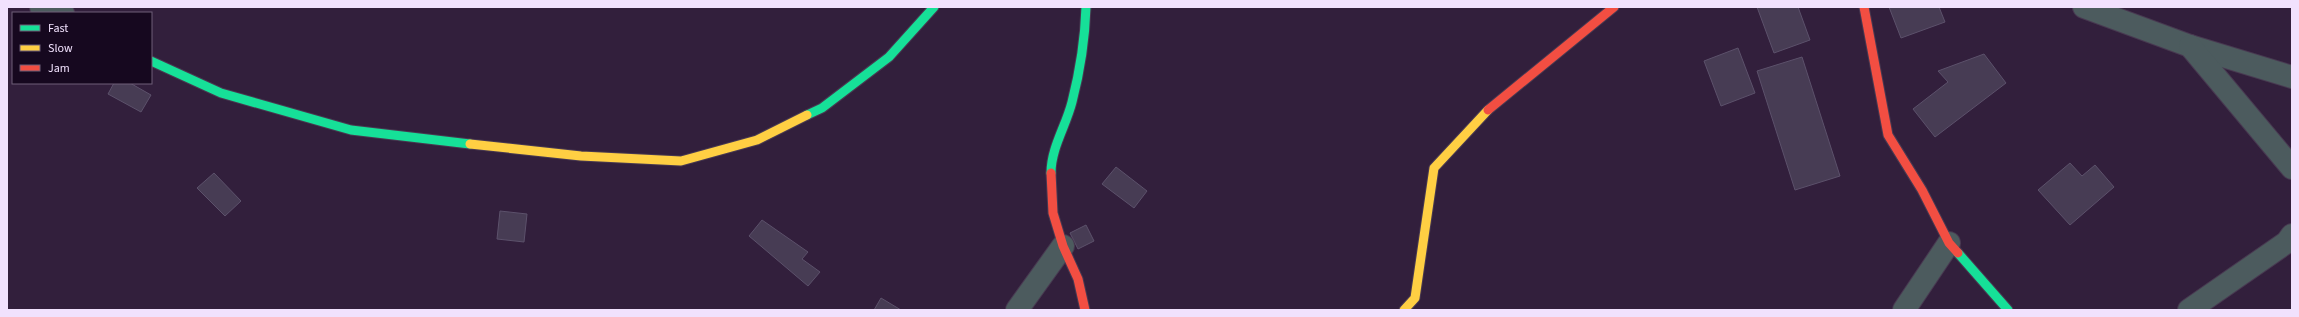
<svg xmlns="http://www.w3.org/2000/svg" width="2299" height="317" viewBox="0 0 2299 317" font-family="'Source Sans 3',sans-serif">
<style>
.building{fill:#473c54;stroke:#5c516b}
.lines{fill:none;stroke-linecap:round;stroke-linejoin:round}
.street-casing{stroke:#483951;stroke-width:24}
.fast-casing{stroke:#483951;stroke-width:11}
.slow-casing{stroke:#483951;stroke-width:11}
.jam-casing{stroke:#483951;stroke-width:11}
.street{stroke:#4c5b5e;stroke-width:22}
.fast{stroke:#16e098;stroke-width:9}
.slow{stroke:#ffcf43;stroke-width:9}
.jam{stroke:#f24e42;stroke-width:9}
</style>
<rect width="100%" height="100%" fill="#321f3c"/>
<g class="building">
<polygon points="1757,7 1798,7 1810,40 1774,53"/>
<polygon points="1889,7 1939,7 1945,22 1901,38"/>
<polygon points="1738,48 1755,93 1721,106 1704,61"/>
<polygon points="1984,54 2006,83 1935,137 1913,109 1948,82 1938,71"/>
<polygon points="1802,57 1840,176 1795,190 1757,71"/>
<polygon points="114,83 130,83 151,95 141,112 108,94"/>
<polygon points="2070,163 2082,176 2095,165 2114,187 2070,225 2038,190"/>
<polygon points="1116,167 1147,191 1134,208 1102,184"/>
<polygon points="214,173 241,201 225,216 197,188"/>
<polygon points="500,211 527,214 524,242 497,239"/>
<polygon points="762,220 808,252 802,259 820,272 808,286 749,236"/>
<polygon points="1086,225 1094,241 1078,249 1070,233"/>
<polygon points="881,298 901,310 874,310"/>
</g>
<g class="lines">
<defs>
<g id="street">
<polyline points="41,7 63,13"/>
<polyline points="2084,7 2190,46 2292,77"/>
<polyline points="2190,46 2292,168"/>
<polyline points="1017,310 1063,246"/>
<polyline points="1904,310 1949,243"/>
<polyline points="2189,310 2287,242 2292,235"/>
</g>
<g id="fast">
<polyline points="151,61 221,93 351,130 470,144"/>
<polyline points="807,115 822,108 889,57 934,7"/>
<path d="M 1051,173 C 1051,148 1066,126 1072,102 C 1080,71 1085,39 1086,7"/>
<polyline points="1958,253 2008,310"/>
</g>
<g id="slow">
<polyline points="470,144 581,156 681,161 757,140 807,115"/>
<polyline points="1404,310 1415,298 1434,168 1488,110"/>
</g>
<g id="jam">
<polyline points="1864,7 1888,135 1922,190 1949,243 1958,253"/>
<polyline points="1488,110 1614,7"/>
<polyline points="1051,173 1053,213 1063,246 1078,279 1085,310"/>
</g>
</defs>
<use href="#street" class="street-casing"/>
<use href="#fast" class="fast-casing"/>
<use href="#slow" class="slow-casing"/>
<use href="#jam" class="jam-casing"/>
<use href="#street" class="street"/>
<use href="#fast" class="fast"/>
<use href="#slow" class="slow"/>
<use href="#jam" class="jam"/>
</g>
<rect width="2299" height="317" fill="none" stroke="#f1e1fd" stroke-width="16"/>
<rect x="12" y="12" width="140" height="72" fill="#16081f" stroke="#6e5f78"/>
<rect x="20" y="25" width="20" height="6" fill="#16e098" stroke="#6e5f78"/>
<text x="48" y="32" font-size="12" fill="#f1e1fd">Fast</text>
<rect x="20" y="45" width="20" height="6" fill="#ffcf43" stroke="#6e5f78"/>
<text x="48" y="52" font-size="12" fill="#f1e1fd">Slow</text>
<rect x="20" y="65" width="20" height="6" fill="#f24e42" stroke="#6e5f78"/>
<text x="48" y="72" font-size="12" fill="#f1e1fd">Jam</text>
</svg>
